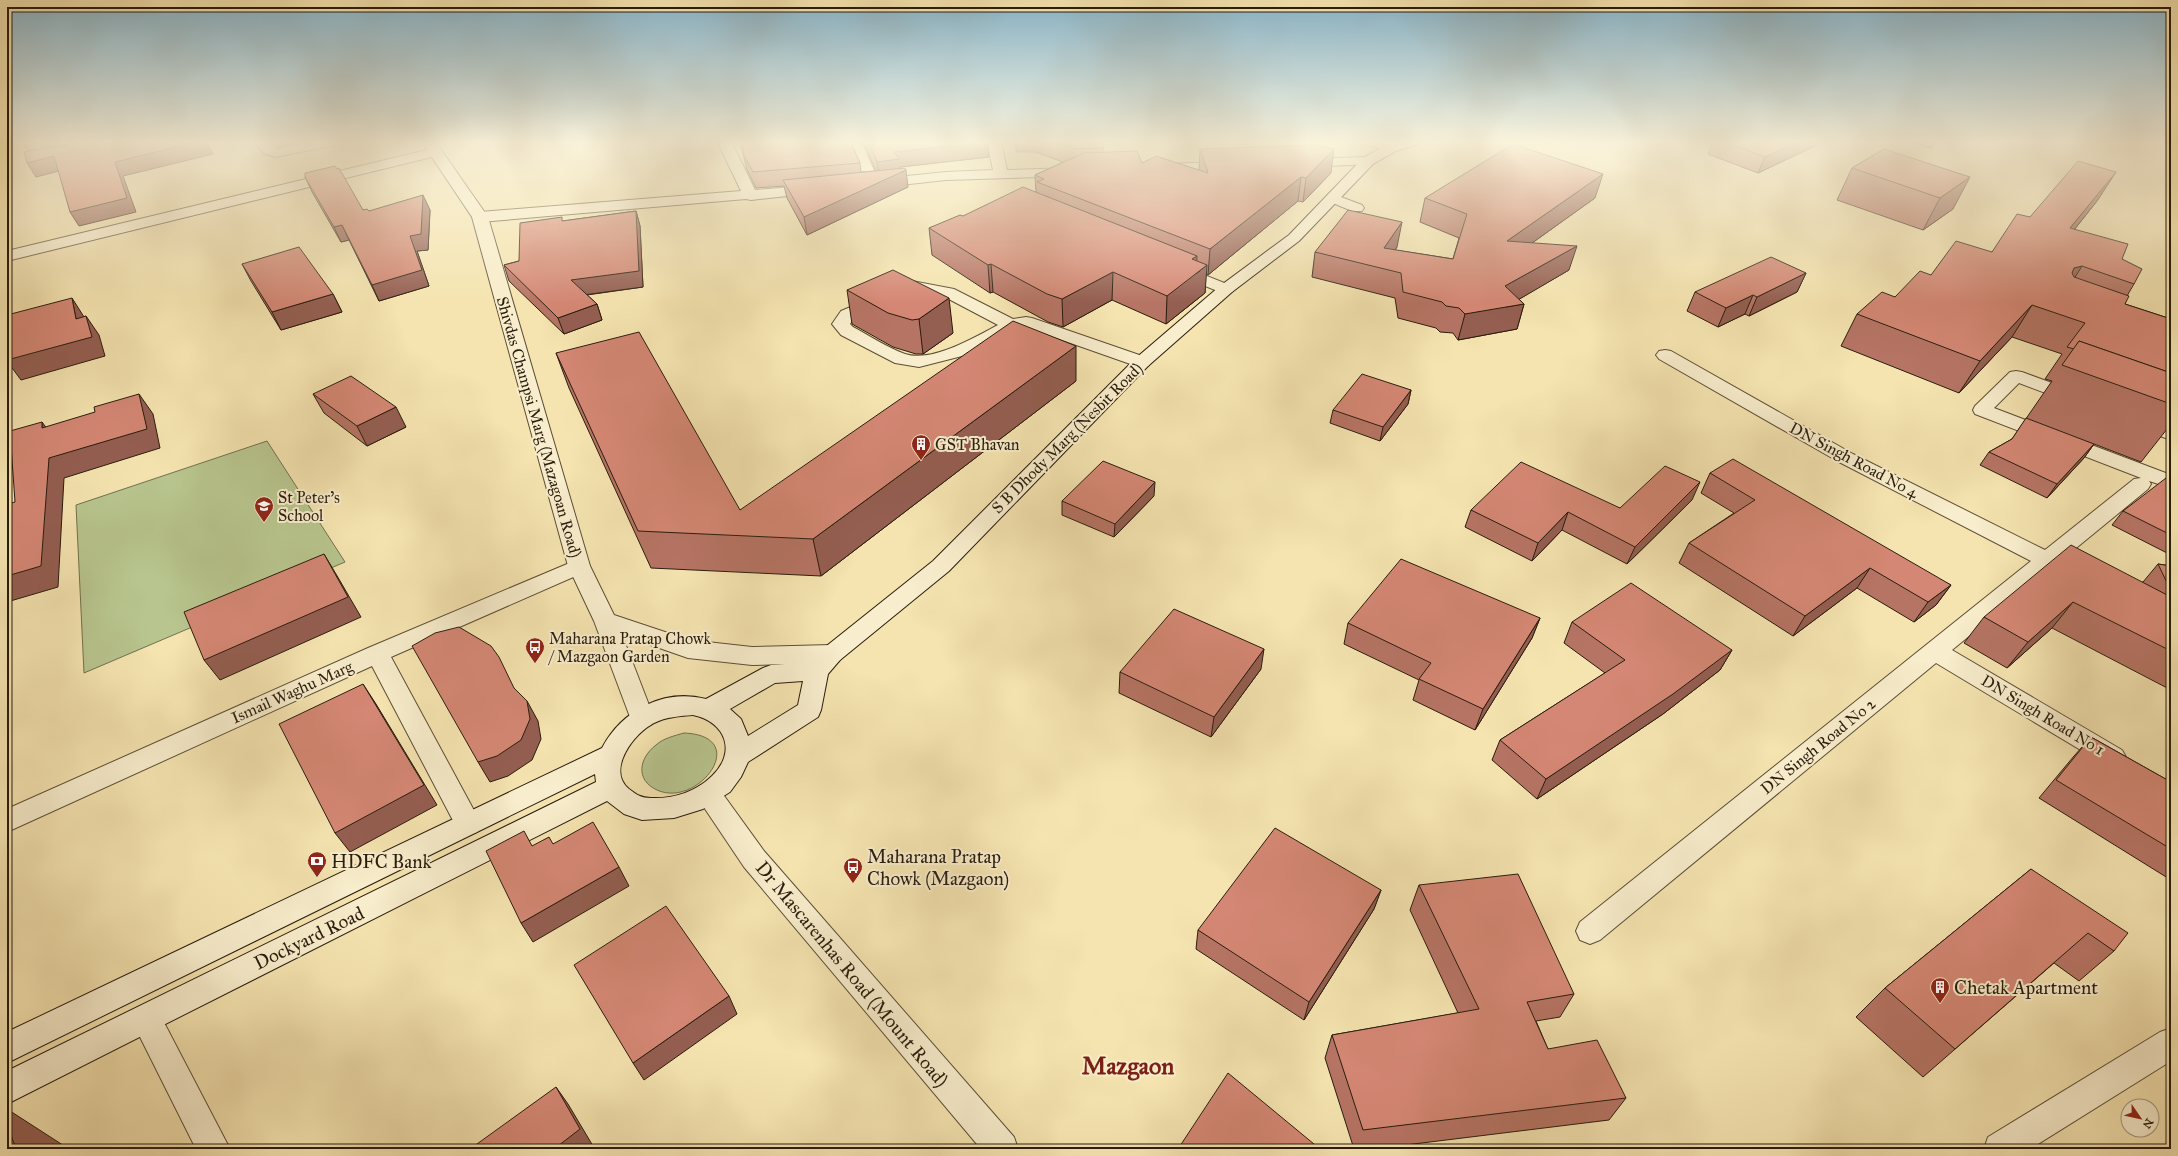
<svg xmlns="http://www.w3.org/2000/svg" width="2178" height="1156" viewBox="0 0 2178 1156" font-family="'IM FELL Great Primer',serif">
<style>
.green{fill:#b8c58e;stroke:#70704e}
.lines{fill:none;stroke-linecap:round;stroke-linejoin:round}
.minor-casing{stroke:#5c4e36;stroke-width:2}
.tertiary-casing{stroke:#5c4e36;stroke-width:2}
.secondary-casing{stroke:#291c0d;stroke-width:2}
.minor{fill:#f8edcc;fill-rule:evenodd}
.tertiary{fill:#f8edcc;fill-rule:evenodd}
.secondary{fill:#f8edcc;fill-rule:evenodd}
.wall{fill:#b67464;stroke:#291c0d;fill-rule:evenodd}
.shaded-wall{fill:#945e51;stroke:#291c0d}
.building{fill:#d48774;stroke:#291c0d}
.labels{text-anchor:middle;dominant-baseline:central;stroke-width:4;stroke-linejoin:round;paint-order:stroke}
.street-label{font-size:16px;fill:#291c0d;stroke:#f8edcc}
.poi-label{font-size:16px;fill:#291c0d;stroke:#f8edcc;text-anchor:start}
.near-poi-label{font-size:19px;fill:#291c0d;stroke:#f8edcc;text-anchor:start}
.near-street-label{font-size:19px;fill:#291c0d;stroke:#f8edcc}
.near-district-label{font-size:24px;font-weight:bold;fill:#7a1f14;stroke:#f8edcc}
</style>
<rect width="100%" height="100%" fill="#f5e4b0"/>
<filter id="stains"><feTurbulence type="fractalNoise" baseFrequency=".005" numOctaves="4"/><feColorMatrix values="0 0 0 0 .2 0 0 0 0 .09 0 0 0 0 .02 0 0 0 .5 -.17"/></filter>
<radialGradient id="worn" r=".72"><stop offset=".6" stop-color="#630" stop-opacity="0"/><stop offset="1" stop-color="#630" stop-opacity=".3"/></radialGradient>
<g class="green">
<polygon points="267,441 345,562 84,673 76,505"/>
<path d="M 684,733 C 753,736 698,809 657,790 C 635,780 639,758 656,745 C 664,738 674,736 684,733 Z"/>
</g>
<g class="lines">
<defs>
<g id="minor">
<polygon points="254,141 268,141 276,149 314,141 342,141 335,145 275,157 263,153"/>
<polygon points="717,141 731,141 755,190 816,185 821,186 823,189 821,192 816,193 751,200 746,199 480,222 475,220 472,217 475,214 480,212 741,191"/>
<polygon points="987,141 1001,141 1007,170 1071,168 1078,172 1071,176 946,180 873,188 868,187 866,184 850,147 852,144 862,144 878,179 946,172 993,170"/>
<path d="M 1363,141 C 1373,141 1391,138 1398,148 L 1391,152 L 1365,144 Z"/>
<polygon points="435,148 440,149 442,152 440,155 7,261 7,251"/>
<polygon points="1368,157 1375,161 1373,164 1303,167 1296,163 1303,159"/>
<polygon points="1229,162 1234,163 1236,166 1234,169 1159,172 1152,168 1159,164"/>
<polygon points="1333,194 1362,205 1364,208 1362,211 1352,211 1328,201 1326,198 1328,195"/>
<polygon points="1179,265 1232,286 1234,289 1232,292 1220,292 1173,273 1171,270 1173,267"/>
<path d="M 912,281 L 954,289 L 1013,319 L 1026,317 L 1032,318 L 1148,358 L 1151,362 L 1148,366 L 1142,367 L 1136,366 L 1025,327 L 1016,329 L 966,355 L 919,367 L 895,363 L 841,335 L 832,324 L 841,311 ZM 914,291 L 943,296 L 998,325 C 975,337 932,363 905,354 C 888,348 870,336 853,327 L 850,324 L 853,319 Z"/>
<polygon points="1665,350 1671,351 1853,454 2045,550 2134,479 2141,478 1975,414 1973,410 1975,406 2010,372 2016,371 2022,372 2082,394 2084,398 2082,402 2075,404 2019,383 1994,408 2171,475 2171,488 2149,481 2151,484 2148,489 1952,650 2122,750 2126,757 2122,764 2113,767 2104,764 1936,663 1600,940 1590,944 1580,940 1576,931 1580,922 2031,561 1839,462 1659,359 1656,355 1659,351"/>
<polygon points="2137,415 2171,427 2171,440 2130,425 2128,421 2130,417"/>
<polygon points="579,559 587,561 590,566 587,571 391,657 477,816 481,824 477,832 468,835 459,832 372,666 7,832 7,809 368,648"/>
<polygon points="146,1004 157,1009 230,1149 196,1149 131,1019 135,1009"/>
<polygon points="2171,1028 2171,1061 2030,1149 1984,1149 1988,1137 2160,1032"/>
</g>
<g id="tertiary">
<polygon points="421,141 435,141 488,217 590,566 614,615 689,640 752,647 832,645 840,648 844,654 840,660 832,663 752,665 688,658 622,635 654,718 651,725 642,728 633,725 594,621 568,566 472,217"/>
<polygon points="708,783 717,786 764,851 1014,1137 1018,1149 981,1149 744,867 695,794 699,786"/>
</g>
<path id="secondary" d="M 1399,141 L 1420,141 L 1418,144 L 1396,151 L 1373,164 L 1299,241 L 1232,292 L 1148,366 L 949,571 L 840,660 L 828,674 L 821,710 L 818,717 L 748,762 L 741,777 L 730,792 L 703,809 L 674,818 L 642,820 L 624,814 L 607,801 L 7,1104 L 7,1071 L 596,782 L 595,774 L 7,1063 L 7,1032 L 602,748 C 622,710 664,688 706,699 L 763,668 L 771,665 L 811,662 L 824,648 L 933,561 L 1136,358 L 1220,286 L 1289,235 L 1363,158 L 1386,145 ZM 803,681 L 798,705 L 748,736 L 741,719 L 730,709 L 775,683 ZM 693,715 C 726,722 737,752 712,776 C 696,792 673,799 651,798 C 641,798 637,795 629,789 C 606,770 634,733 654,723 C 666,717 680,716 693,715 Z"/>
</defs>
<use href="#minor" class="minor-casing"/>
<use href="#tertiary" class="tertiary-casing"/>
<use href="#secondary" class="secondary-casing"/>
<use href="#minor" class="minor"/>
<use href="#tertiary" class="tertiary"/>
<use href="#secondary" class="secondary"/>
</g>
<g class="wall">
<polygon points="278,141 311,141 283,145"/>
<path d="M 740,141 L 988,141 L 989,157 L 900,167 L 908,187 L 807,235 L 787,198 L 784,186 L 756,188 L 747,170 ZM 856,142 L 865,146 L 876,171 L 861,172 L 860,163 L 852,145 Z"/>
<polygon points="1006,141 1103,141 1103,152 1142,163 1199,170 1200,149 1331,173 1303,202 1298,201 1208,275 1206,274 1205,293 1166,324 1112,300 1063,327 1048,322 993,292 990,293 932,255 929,228 1036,192 1035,175 1063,162 1035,152 1016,152 1016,145"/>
<polygon points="1713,141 1824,141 1817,145 1758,173 1708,154"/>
<polygon points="1908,141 1940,141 1931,148"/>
<polygon points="1884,149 1953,209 1923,230 1837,200 1852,168"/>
<polygon points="2116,172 2097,201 2074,230 2122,259 2134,284 2127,296 2125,304 2171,319 2171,424 2141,462 2094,444 2084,458 2047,498 1980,465 1989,452 2012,439 2052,381 2045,379 2062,354 2012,337 1959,393 1841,346 1857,314 1895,297 1931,275 1992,252 2030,217"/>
<polygon points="305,177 363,210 369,211 430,210 428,250 417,251 429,286 379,301 349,240 341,242 312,192"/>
<polygon points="1425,198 1595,198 1532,243 1569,270 1519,299 1524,304 1517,329 1458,340 1453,333 1440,332 1436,328 1398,318 1395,298 1312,277 1315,252 1397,247 1395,250 1453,259 1459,238 1420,222"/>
<polygon points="636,211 640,226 643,287 587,295 597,304 602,320 564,334 509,281 504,265 519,261 563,221"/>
<polygon points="242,264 333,294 342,312 281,330 251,281"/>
<polygon points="1806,273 1797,292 1749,316 1745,314 1718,327 1687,311 1695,292"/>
<polygon points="847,290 953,333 923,354 916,354 893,347 852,324"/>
<polygon points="556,353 740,510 1076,381 821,576 651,568 569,388"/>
<polygon points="1411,390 1408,404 1380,441 1330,423 1333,410"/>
<polygon points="313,394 406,427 367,446 324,413"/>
<polygon points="1710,473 1951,585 1936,605 1914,622 1857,588 1793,636 1679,563 1689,543 1734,513 1701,493"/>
<polygon points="2171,481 2171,552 2169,554 2112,525 2123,511"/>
<polygon points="1154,496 1114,537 1062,515 1062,501"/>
<polygon points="1692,500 1627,564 1562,530 1532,561 1465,527 1471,510 1620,508"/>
<polygon points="2158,564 2171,566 2171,690 2052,628 2007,668 1964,643 1984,617 2143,582"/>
<polygon points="1540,618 1532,638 1475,730 1413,700 1419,680 1344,644 1348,623"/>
<polygon points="1572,622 1732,650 1720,670 1663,714 1537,799 1492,760 1500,740 1605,673 1564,643"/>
<polygon points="1261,669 1211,737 1119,693 1120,672"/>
<polygon points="2091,737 2171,782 2171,880 2039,798 2074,756"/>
<polygon points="2031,869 2114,951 2079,981 2054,963 1923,1077 1856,1017 1885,988"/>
<polygon points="1419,885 1574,994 1560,1017 1536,1021 1548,1049 1626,1098 1609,1120 1373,1149 1354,1149 1325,1058 1332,1035 1458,1013 1410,910"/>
<polygon points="1381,890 1374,909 1304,1020 1196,949 1198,930"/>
</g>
<g class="shaded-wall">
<polygon points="30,141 89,141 31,156 22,142"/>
<polygon points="200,141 206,141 213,154 123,176 136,212 79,226 70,212 115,162"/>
<polygon points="281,141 311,141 283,145"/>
<polygon points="848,141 856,141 856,142 849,148"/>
<polygon points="1800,141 1824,141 1817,145 1758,173 1765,157"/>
<polygon points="1934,141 1940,141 1931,148"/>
<polygon points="988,142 989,157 900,167 900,173 906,170 908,187 807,235 804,217 879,177 877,162 894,152"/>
<polygon points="1334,149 1331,173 1303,202 1306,178"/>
<polygon points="54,156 63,170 36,177 27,163"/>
<polygon points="2116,172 2097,201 2051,259 2070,228"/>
<polygon points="1603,174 1595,198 1500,266 1507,241"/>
<polygon points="1301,177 1298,201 1208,275 1210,249"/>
<polygon points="1970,177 1953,209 1923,230 1940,198"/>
<polygon points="423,195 430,210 428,250 417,251 429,286 379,301 372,285 410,236"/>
<polygon points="636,211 640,226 643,287 576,296 571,280"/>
<polygon points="1402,222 1397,247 1382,268 1384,248"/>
<polygon points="342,225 349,240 341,242 334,227"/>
<polygon points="1577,246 1569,270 1506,307 1524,304 1517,329 1458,340 1465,314 1505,286"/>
<polygon points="1197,256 1196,274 1207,265 1205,293 1166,324 1167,296 1192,259"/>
<polygon points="991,264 993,292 990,293 988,265"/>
<polygon points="2082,266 2062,298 2074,268"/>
<polygon points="1113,272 1112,300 1063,327 1062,299"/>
<polygon points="1806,273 1797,292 1749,316 1757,297"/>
<polygon points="333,294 342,312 281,330 272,312"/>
<polygon points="1753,295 1745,314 1718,327 1726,308"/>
<polygon points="72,298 84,317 86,316 99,335 105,356 21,380 7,361 7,360 76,319"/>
<polygon points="949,298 953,333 923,354 919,319"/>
<polygon points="597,304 602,320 564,334 558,318"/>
<polygon points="2032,305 2012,337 1959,393 1980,361"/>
<polygon points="1076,346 1076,381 821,576 813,539"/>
<polygon points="1411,390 1408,404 1380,441 1383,427"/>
<polygon points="139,394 153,414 160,448 64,478 58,587 7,602 7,576 49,458"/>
<polygon points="396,407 406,427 367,446 357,426"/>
<polygon points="42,422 57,442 42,428"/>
<polygon points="2094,444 2084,458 2047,498 2057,484"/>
<polygon points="1155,482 1154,496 1114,537 1115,524"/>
<polygon points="1700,482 1692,500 1627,564 1635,547"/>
<polygon points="1568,512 1562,530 1532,561 1538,543"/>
<polygon points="324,554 336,574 361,617 220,680 204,660"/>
<polygon points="1870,568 1857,588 1793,636 1805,616"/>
<polygon points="1951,585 1936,605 1914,622 1928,602"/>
<polygon points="2073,602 2052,628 2007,668 2028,642"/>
<polygon points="1540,618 1532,638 1475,730 1483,709"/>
<polygon points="1264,649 1261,669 1211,737 1214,717"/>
<polygon points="1732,650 1720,670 1663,714 1537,799 1546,779"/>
<polygon points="363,684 376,704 437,805 350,852 335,833"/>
<polygon points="527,701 538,721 541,739 532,760 508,776 490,782 478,762"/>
<polygon points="619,867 629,886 533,942 521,923"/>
<polygon points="1381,890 1374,909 1304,1020 1309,1002"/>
<polygon points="729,996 737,1014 644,1080 633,1063"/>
<polygon points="556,1087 568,1104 593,1146 588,1149 554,1149"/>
<polygon points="7,1109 69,1149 16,1149 7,1125"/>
</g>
<g class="building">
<polygon points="22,141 30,141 22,142"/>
<polygon points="76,141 200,141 115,162 127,198 70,212 54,156 27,163 24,152 66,145"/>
<polygon points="741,141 850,141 860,163 753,172 744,155"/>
<polygon points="868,141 988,141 988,142 894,152 899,159 877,162"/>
<polygon points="1052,141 1103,141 1103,148 1074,149"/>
<polygon points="1721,141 1800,141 1765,157"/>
<polygon points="1513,144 1603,174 1507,241 1577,246 1505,286 1524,304 1465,314 1459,308 1446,306 1442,302 1403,292 1401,273 1315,252 1348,210 1402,222 1384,248 1453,259 1467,214 1425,198"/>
<polygon points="1316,145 1334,149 1306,178 1301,177 1210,249 1037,182 1044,179 1035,175 1084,153 1137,151 1142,163 1156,156 1208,173 1200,149"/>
<polygon points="1884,149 1970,177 1940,198 1852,168"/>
<polygon points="2078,161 2116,172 2070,228 2128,244 2122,259 2142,269 2134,284 2082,266 2074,268 2072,273 2074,277 2129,296 2125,304 2171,319 2171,373 2079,341 2074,349 2067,347 2085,323 2032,305 1980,361 1857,314 1882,292 1895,297 1920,271 1931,275 1956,241 1992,252 2017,214 2030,217"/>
<polygon points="335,166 337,169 339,168 363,210 367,209 369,211 423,195 421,234 410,236 422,270 372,285 342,225 334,227 305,177 305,173"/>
<polygon points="905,168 906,170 804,217 783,180"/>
<polygon points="1023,187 1197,256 1192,259 1207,265 1167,296 1113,272 1062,299 1047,294 991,264 988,265 929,228 960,215 963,216"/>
<polygon points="636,211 639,271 571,280 597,304 558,318 504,265 519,261 520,223 562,217 562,221"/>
<polygon points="299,247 333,294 272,312 242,264"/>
<polygon points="1771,257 1806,273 1757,297 1753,295 1726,308 1695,292"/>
<polygon points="893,270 949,298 919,319 912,320 888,313 847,290"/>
<polygon points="72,298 76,319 86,316 92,337 7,360 7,315"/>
<polygon points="1013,321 1076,346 813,539 638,531 556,353 639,332 740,510"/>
<polygon points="2079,341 2171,373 2171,404 2062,365"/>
<polygon points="1362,374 1411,390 1383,427 1333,410"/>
<polygon points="351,376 396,407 357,426 313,394"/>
<polygon points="139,394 147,429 49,458 41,566 7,576 7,504 15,502 10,431 42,422 42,428 95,412 94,407"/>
<polygon points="2026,418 2094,444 2057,484 1989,452 2012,439"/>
<polygon points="1733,459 1951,585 1928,602 1870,568 1805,616 1689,543 1755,500 1710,473"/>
<polygon points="1103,461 1155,482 1115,524 1062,501"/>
<polygon points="1521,462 1620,508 1665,466 1700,482 1635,547 1568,512 1538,543 1471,510"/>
<polygon points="2166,478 2171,481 2171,535 2123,511"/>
<polygon points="2071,545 2171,597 2171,651 2073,602 2028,642 1984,617"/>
<polygon points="324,554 348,597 204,660 184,612"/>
<polygon points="1401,559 1540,618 1483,709 1419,679 1431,663 1348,623"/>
<polygon points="2158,564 2171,566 2171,591"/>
<polygon points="1631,583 1732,650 1673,694 1546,779 1500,740 1625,660 1572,622"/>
<polygon points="1174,609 1264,649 1214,717 1120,672"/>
<polygon points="459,627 491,646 499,657 514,688 527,701 530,719 521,740 497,756 478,762 412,646 435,633"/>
<polygon points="363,684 424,785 335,833 279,724"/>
<polygon points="2091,737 2171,782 2171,849 2056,780"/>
<polygon points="593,822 619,867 521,923 486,851 524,831 532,846 549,837 553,844"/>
<polygon points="1275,828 1381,890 1309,1002 1198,930"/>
<polygon points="2031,869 2128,933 2114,951 2088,933 1955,1049 1885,988"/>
<polygon points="1518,874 1574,994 1527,1002 1548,1049 1597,1040 1626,1098 1363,1130 1332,1035 1479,1009 1419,885"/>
<polygon points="666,906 729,996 633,1063 574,965"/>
<polygon points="1228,1073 1320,1149 1178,1149"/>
<polygon points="556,1087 580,1129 554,1149 470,1149"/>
<polygon points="7,1125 16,1149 7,1149"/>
</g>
<linearGradient id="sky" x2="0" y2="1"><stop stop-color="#8ab8ce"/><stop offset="0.47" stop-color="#faf3db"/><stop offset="1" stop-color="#faf3db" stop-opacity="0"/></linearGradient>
<rect width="2178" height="303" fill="url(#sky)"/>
<defs>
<symbol id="building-pin" viewBox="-11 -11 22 30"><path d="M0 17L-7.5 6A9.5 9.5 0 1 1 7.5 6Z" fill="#8f2418" stroke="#f8edcc"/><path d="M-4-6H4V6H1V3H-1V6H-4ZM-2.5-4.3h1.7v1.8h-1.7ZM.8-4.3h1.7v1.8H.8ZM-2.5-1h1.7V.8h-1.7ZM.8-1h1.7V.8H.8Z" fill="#fff"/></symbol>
<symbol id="school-pin" viewBox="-11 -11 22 30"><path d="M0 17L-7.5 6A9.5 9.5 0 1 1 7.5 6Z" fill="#8f2418" stroke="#f8edcc"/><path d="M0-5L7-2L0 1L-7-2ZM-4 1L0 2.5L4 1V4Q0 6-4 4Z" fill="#fff"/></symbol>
<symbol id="bus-pin" viewBox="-11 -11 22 30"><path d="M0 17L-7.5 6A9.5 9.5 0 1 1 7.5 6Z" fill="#8f2418" stroke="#f8edcc"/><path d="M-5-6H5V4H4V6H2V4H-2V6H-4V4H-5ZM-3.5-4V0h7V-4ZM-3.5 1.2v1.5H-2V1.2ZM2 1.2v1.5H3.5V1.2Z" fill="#fff"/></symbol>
<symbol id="bank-pin" viewBox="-11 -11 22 30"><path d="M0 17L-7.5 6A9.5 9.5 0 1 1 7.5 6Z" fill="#8f2418" stroke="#f8edcc"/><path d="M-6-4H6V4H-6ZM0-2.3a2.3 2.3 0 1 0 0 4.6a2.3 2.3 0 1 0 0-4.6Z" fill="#fff"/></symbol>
</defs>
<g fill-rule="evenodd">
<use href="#building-pin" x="910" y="433" width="22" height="30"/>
<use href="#school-pin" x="253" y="495" width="22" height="30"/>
<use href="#bus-pin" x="524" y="636" width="22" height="30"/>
<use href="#bank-pin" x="306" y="850" width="22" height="30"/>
<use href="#bus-pin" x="842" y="856" width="22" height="30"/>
<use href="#building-pin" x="1929" y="976" width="22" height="30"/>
</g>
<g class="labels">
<g class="street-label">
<text transform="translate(539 427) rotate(74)">Shivdas Champsi Marg (Mazagoan Road)</text>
<text transform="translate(1067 438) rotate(-45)">S B Dhody Marg (Nesbit Road)</text>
<text transform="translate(1854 460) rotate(28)">DN Singh Road No 4</text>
<text transform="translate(292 692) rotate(-24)">Ismail Waghu Marg</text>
<text transform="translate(2043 715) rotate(31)">DN Singh Road No 1</text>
<text transform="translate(1818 746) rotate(-39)">DN Singh Road No 2</text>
</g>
<g class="poi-label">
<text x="935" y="444">GST Bhavan</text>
<text x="278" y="497">St Peter's<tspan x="278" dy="18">School</tspan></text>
<text x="549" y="638">Maharana Pratap Chowk<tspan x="549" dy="18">/ Mazgaon Garden</tspan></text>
</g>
<g class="near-poi-label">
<text x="867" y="856">Maharana Pratap<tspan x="867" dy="22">Chowk (Mazgaon)</tspan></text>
<text x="331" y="861">HDFC Bank</text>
<text x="1954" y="987">Chetak Apartment</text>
</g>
<g class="near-street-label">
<text transform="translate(309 938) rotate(-26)">Dockyard Road</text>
<text transform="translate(852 974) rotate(50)">Dr Mascarenhas Road (Mount Road)</text>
</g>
<g class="near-district-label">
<text x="1128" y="1066">Mazgaon</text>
</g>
</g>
<rect width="2178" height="1156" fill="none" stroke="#f5e4b0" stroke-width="24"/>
<rect x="8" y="8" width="2162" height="1140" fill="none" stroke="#291c0d" stroke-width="2"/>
<rect x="12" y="12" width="2154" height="1132" fill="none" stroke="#291c0d"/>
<g transform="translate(2140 1118) rotate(124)"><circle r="19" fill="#f8edcc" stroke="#a59980"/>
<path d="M0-3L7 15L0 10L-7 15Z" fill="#8f2418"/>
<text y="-6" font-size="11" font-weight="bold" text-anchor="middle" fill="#291c0d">N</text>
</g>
<rect width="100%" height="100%" filter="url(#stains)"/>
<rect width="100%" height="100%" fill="url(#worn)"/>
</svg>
